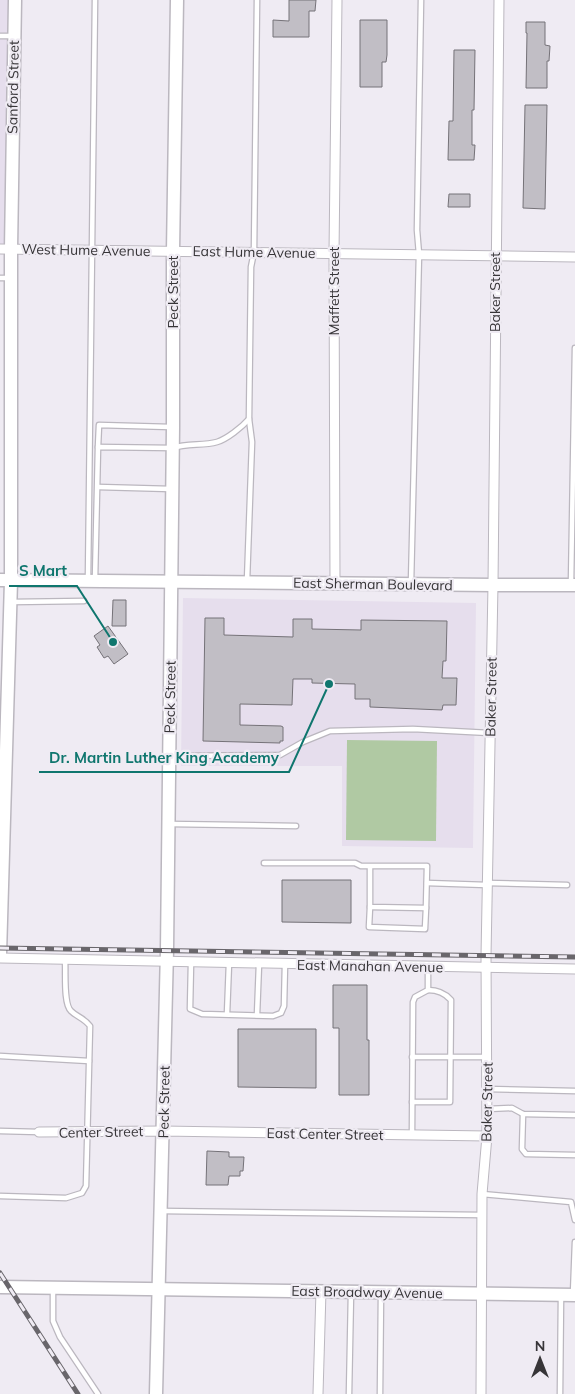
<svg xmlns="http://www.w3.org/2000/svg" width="575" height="1394" viewBox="0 0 575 1394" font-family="Mulish,sans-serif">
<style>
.built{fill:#e6deed}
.green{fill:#b0c9a3}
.building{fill:#c1bec5;stroke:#757278}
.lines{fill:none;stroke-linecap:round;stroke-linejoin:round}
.lane-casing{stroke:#bbb7bf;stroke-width:7}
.street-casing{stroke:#bbb7bf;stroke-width:11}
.secondary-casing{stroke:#bbb7bf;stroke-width:15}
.lane{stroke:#fff;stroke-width:4.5}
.street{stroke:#fff;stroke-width:9}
.secondary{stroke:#fff;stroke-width:12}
.rail-casing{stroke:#69666b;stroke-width:5}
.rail{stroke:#efebf3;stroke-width:3;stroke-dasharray:9;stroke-linecap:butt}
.labels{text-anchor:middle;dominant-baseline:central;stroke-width:4.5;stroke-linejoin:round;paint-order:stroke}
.street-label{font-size:14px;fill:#373538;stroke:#efebf3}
.leader{fill:none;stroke:#0f766e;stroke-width:2}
.callout-dot{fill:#0f766e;stroke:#efebf3;stroke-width:2}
.callout-label{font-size:15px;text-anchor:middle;font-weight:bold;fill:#0f766e;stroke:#efebf3;stroke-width:4.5;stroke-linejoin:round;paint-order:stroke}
</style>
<rect width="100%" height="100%" fill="#efebf3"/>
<g class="built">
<polygon points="0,0 12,0 8,245 0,245"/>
<polygon points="183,598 476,603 473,848 342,846 342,766 181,766"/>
</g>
<polygon class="green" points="347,740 437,741 436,841 346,840"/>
<g class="building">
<polygon points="289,0 316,0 315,11 309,11 309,37 273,37 273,20 289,21"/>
<polygon points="360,20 387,20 387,55 386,62 382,62 382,87 360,87"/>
<polygon points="526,22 545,22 545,45 550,46 549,61 547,61 547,88 526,88 527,33 526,33"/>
<polygon points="454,50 475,50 474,110 472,110 472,145 475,145 474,160 448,160 449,121 453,121"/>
<polygon points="525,105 547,105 545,209 523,208"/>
<polygon points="449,194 470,194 470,207 448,207"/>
<polygon points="113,600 126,600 126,626 112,626"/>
<polygon points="205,618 224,618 224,635 293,637 293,619 312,619 312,629 361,630 361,620 447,621 446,661 443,661 442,678 457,678 456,705 443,705 442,710 370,707 370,699 355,699 355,684 312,683 312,679 293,679 292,705 240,704 240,725 281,726 283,727 283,741 280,741 280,743 203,741"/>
<polygon points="108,626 128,654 114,664 108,656 104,658 97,647 100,645 94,636"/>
<polygon points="282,880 351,880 351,923 282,922"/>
<polygon points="333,985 367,985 367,1040 369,1040 369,1095 339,1095 339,1028 333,1028"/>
<polygon points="238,1029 316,1029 316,1088 238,1087"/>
<polygon points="207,1151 229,1152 229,1157 244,1157 243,1171 240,1171 240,1176 229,1176 228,1185 206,1185"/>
</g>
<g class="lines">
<defs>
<g id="lane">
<polyline points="0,36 14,36"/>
<polyline points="0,278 9,278"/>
<polyline points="98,447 99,425 171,427"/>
<polyline points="98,487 171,489"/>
<polyline points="88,579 95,0"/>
<path d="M 95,580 L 98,447 L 173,448 C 187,443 203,446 217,442 C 227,439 242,427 249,419 L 251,267 L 254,252 L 257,0"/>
<polyline points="247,581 252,442 249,419"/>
<polyline points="411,583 419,254 417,230 421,0"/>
<polyline points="571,584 575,348"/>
<polyline points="12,602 84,601"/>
<polyline points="170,756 280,755 303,742 330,731 413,729 490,733"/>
<polyline points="170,824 296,826"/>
<polyline points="264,863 355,863 361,866 427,866 426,908 370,907 370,866"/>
<polyline points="427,883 487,885"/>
<polyline points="487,883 567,885"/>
<polyline points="370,907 369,927 425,929 426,908"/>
<polyline points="191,963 190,1009 202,1014 273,1016 281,1013 284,1006 285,964"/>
<polyline points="227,1014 229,963"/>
<polyline points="257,1015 259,964"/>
<polyline points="0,1056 89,1061"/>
<polyline points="412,1057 486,1057"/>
<polyline points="487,1089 575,1091"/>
<path d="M 412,1102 L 450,1102 L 451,1000 C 445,993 438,990 428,990"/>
<polyline points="487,1109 512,1108 523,1114 575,1115"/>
<polyline points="523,1114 522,1149 526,1154 575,1155"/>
<polyline points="0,1131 39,1132"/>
<polyline points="412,1135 413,1002 415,997 428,990 428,967"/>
<polyline points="482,1194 571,1202 575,1220"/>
<path d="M 0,1196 L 66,1198 L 82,1193 L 86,1186 L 90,1026 C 84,1018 77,1017 71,1011 C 63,1004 66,971 65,960"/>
<polyline points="162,1211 482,1215"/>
<polyline points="53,1289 53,1321 60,1337 98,1394"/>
<polyline points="573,1294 575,1242"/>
<polyline points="349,1394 351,1293"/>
<polyline points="380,1394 381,1293"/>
<polyline points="560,1394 561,1296"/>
</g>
<g id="street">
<polyline points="0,249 575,257"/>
<polyline points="335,583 334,253 337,0"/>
<polyline points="0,958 575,969"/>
<polyline points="39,1132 163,1131 487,1136"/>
<polyline points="318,1394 321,1291"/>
<polyline points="481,1394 482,1194 487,1136 486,956 493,585 499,0"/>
</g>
<g id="secondary">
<polyline points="0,580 493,585 575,585"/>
<polyline points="0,954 11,581 11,249 15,0"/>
<polyline points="0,1287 575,1295"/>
<polyline points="156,1394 167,950 173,427 173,251 177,0"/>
</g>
</defs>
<use href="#lane" class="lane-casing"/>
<use href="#street" class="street-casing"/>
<use href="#secondary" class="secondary-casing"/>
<use href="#lane" class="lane"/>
<use href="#street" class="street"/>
<use href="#secondary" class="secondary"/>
<defs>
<g id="rail">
<polyline points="0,948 575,957"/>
<polyline points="0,1273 78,1394"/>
</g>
</defs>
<use href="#rail" class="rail-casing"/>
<use href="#rail" class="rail"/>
</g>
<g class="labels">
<g class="street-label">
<text transform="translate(13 87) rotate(-89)">Sanford Street</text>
<text transform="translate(86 250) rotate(1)">West Hume Avenue</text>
<text transform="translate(254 252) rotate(1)">East Hume Avenue</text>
<text transform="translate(334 291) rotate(-90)">Maffett Street</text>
<text transform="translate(173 292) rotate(-90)">Peck Street</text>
<text transform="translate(495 292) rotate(-90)">Baker Street</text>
<text transform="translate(373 584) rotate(1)">East Sherman Boulevard</text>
<text transform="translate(170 697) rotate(-89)">Peck Street</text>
<text transform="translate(491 697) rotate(-89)">Baker Street</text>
<text transform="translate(370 966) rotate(1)">East Manahan Avenue</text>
<text transform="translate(164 1102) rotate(-89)">Peck Street</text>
<text transform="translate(487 1102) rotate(-89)">Baker Street</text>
<text transform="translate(101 1132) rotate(-1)">Center Street</text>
<text transform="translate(325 1134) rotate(1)">East Center Street</text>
<text transform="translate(367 1292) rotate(1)">East Broadway Avenue</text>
</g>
</g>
<path class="leader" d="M113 642L77 586H9M329 684L289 772H39"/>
<g class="callout-dot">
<circle cx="113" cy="642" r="5"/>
<circle cx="329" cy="684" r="5"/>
</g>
<g class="callout-label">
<text x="43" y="576">S Mart</text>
<text x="164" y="763">Dr. Martin Luther King Academy</text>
</g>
<g transform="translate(540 1359)" stroke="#efebf3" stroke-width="4" paint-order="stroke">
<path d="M0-4L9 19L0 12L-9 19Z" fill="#373538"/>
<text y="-8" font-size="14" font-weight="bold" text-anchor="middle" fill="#373538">N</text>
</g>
</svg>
